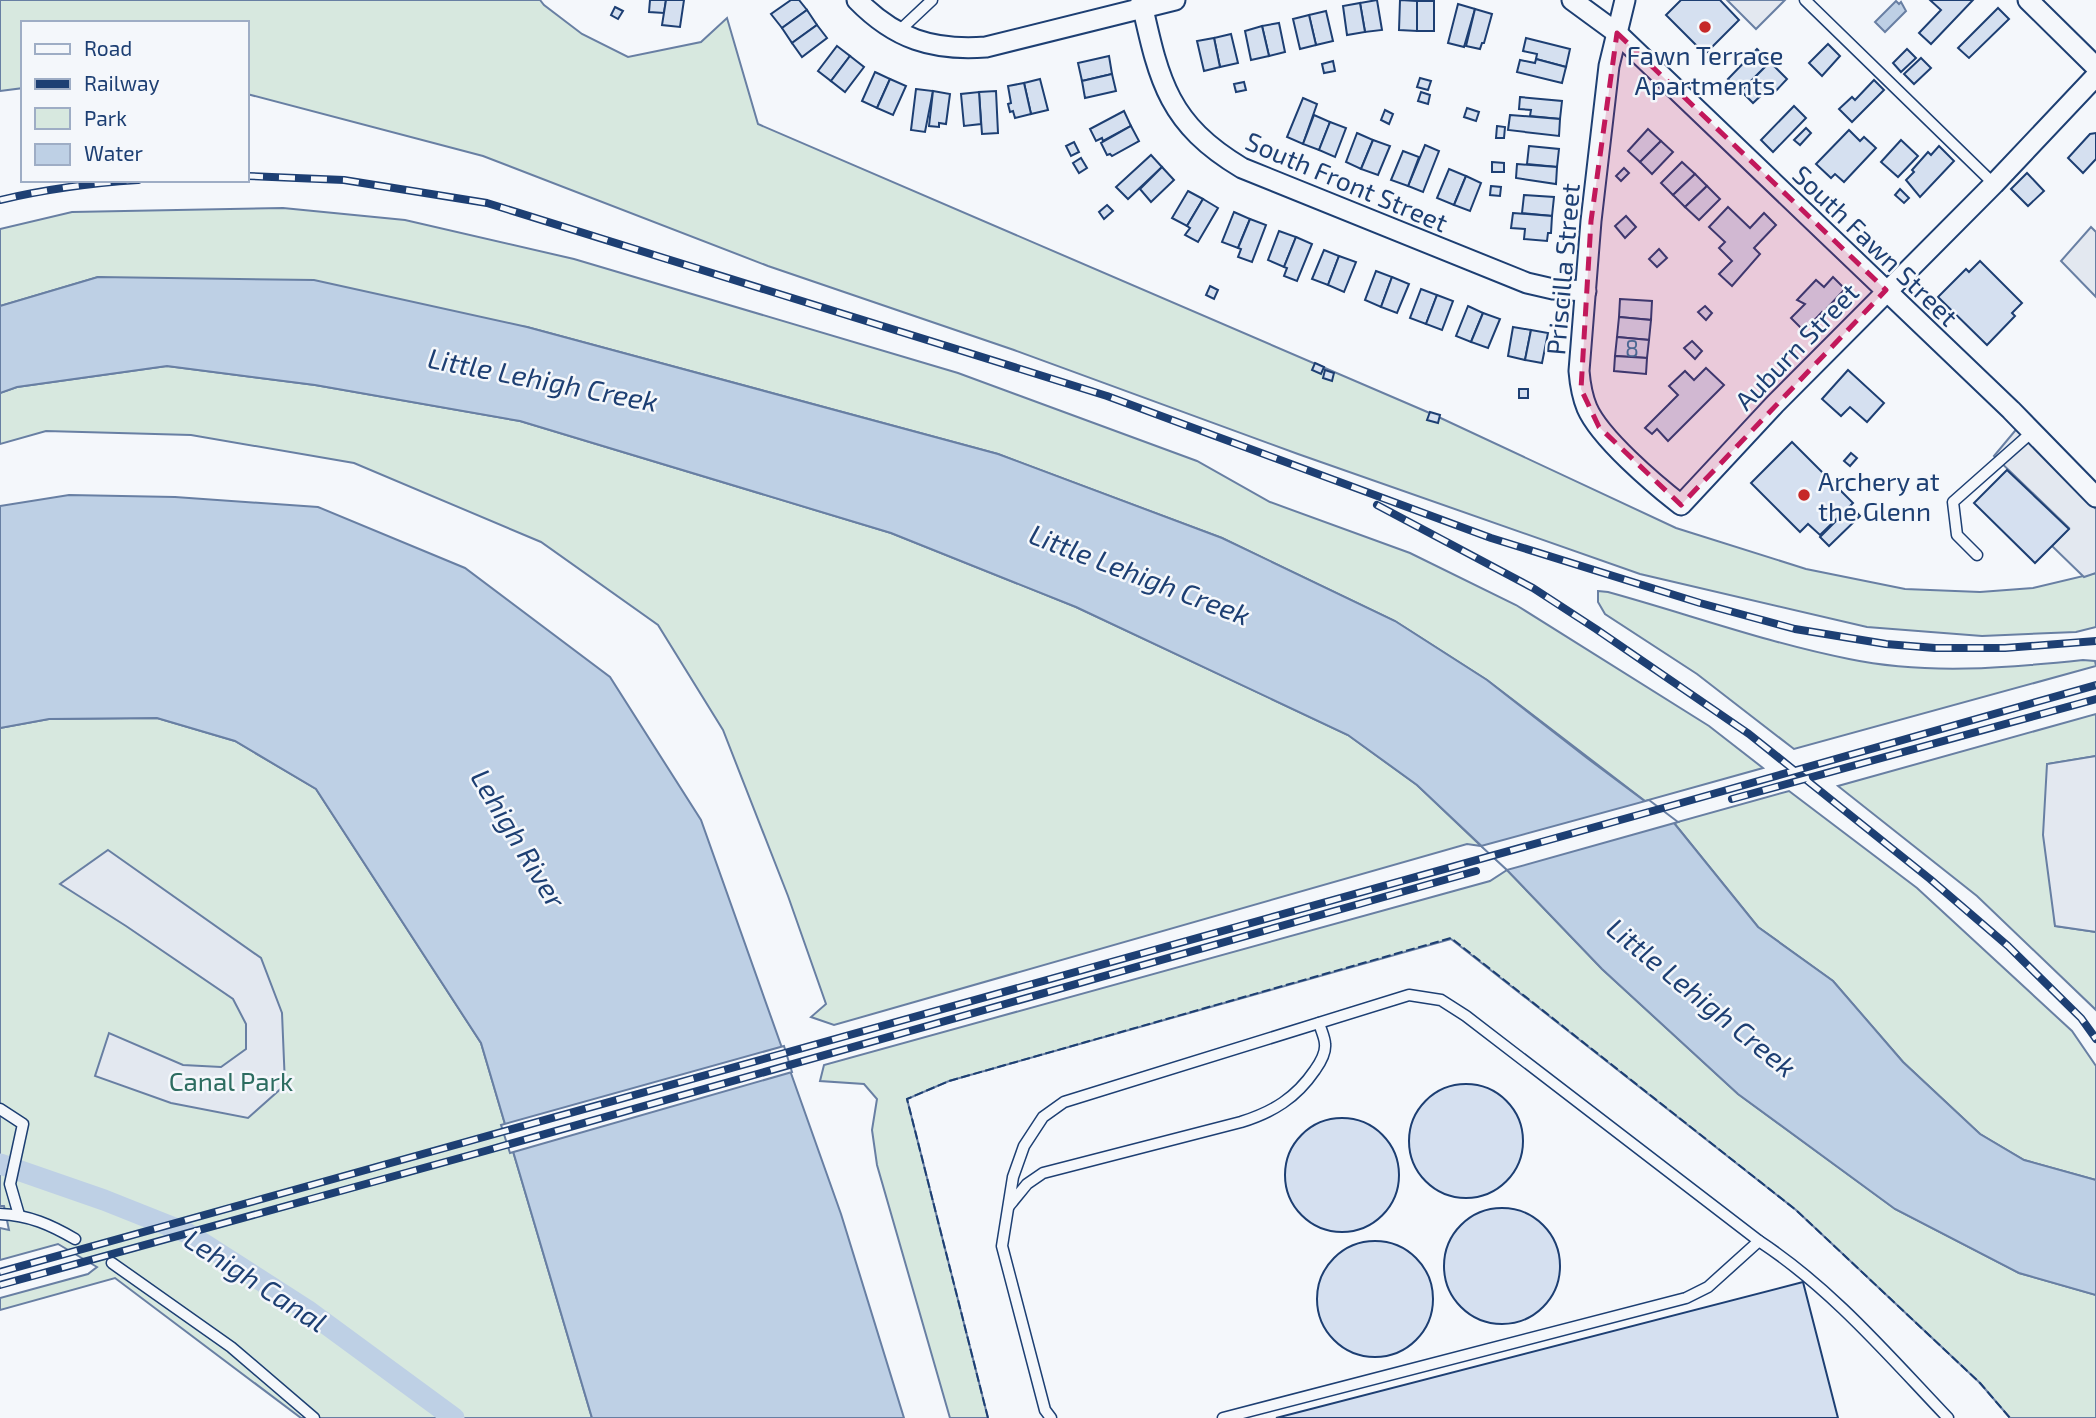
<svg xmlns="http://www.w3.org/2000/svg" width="2096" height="1418" viewBox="0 0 2096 1418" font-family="'Exo 2',sans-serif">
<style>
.green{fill:#d7e8df;stroke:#687fa3;stroke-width:2}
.parking{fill:#e3e8f0;stroke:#687fa3;stroke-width:2}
.water{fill:#bed0e5;stroke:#687fa3;stroke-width:2}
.pier{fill:#f4f7fb;stroke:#687fa3;stroke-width:2}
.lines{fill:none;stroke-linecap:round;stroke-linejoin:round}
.canal{stroke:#bed0e5;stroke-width:21}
.building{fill:#d5e0f0;stroke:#1d3f73;stroke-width:2}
.service-casing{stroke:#1d3f73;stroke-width:13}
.minor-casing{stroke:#1d3f73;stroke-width:23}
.service{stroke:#f4f7fb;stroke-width:10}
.minor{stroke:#f4f7fb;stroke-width:19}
.rail-casing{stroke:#1d3f73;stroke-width:8}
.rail{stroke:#f4f7fb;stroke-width:5;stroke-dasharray:16;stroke-linecap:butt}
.fence{stroke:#1d3f73;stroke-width:2;stroke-dasharray:9 3.5;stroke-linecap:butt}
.marked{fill:#c2185b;fill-opacity:0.2;stroke:#c2185b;stroke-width:5;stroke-dasharray:14 9;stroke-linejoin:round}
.poi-dot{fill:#c62828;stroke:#f4f7fb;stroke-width:2.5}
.labels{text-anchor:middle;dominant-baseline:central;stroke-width:5;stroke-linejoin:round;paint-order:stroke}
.number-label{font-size:23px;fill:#4b6792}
.poi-label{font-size:26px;fill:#1d3f73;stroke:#f4f7fb}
.street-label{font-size:26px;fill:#1d3f73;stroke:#f4f7fb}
.park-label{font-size:26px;fill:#2c6c60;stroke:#f4f7fb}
.water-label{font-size:28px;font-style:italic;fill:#1d3f73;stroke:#f4f7fb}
</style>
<rect width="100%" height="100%" fill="#f4f7fb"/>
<g class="green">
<polygon points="0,0 540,0 544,5 582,34 628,57 701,42 727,18 758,124 1432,414 1676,528 1806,569 1905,589 1980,592 2033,588 2096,573 2096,627 2076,632 1982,636 1867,627 1640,574 1298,454 1014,350 768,266 483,156 247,94 247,23 23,23 23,88 0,91"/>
<polygon points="283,208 405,220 574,259 958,373 1197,461 1270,502 1410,553 1516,605 1709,726 1763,768 1645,801 1487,680 1395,621 1222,538 998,454 527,327 98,277 0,306 0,229 72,212"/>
<polygon points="167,366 315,385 520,421 891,533 1076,607 1348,735 1417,785 1481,846 1467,844 834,1025 811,1017 826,1004 788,896 723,730 658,625 541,542 354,463 191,435 46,431 0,444 0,393 17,387"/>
<path d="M 1598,591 L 1608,592 C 1688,614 1768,643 1849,659 C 1926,675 2007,668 2083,660 L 2095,661 L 2096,666 L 1794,749 L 1697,674 L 1605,614 L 1598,602 Z"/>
<polygon points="2096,714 2096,756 2047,764 2055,926 2096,932 2096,1010 1977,896 1838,786"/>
<polygon points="157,718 235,741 316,789 481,1043 592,1418 301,1418 115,1278 0,1310 0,1298 88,1274 97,1267 58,1244 0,1260 0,1228 9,1230 4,1206 0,1206 0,728 49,719"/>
<polygon points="1789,791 1917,888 2072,1031 2096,1066 2096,1180 2024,1160 1980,1134 1903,1062 1833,981 1758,927 1674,823"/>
<polygon points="1507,870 1602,969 1738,1094 1895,1209 2019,1273 2096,1295 2096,1418 2010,1418 1980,1383 1796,1210 1451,939 949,1081 907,1099 988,1418 950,1418 877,1165 872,1130 877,1099 864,1084 820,1081 824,1065 1490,881"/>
</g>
<g class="parking">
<polygon points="1727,0 1785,0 1756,29"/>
<polygon points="2091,227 2096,232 2096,297 2061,261"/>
<polygon points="2019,426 2096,509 2096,573 2084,577 2052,546 2069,528 1994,456"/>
<polygon points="2096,756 2096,932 2055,926 2043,835 2047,764"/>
<polygon points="108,850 261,958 282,1013 285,1085 248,1118 171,1103 95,1076 109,1033 183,1065 221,1067 246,1049 246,1024 233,999 126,926 60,884"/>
</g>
<g class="water">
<polygon points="1896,1 1899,4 1901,2 1906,11 1885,32 1875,22"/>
<polygon points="98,277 314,280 527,327 998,454 1222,538 1395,621 1487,680 1587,758 1674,823 1758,927 1833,981 1903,1062 1980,1134 2024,1160 2096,1180 2096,1295 2019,1273 1895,1209 1738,1094 1602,969 1507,870 1417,785 1348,735 1076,607 891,533 520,421 315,385 167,366 17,387 0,393 0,306"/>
<polygon points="69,495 175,497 318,507 465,568 610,677 701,820 841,1214 904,1418 592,1418 481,1043 316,789 235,741 157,718 49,719 0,728 0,506"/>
</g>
<g class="pier">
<polygon points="1649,800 1678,822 1507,870 1481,846"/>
<polygon points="784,1046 792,1072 510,1153 501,1125"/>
</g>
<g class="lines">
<polyline class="canal" points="0,1164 104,1200 187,1233 307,1310 454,1418"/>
</g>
<g class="building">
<polygon points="650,0 666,0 664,13 649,12"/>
<polygon points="666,0 684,0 680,27 662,25"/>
<polygon points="791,0 799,0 807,10 782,28 771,14"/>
<polygon points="1377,0 1382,30 1365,32 1360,3"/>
<polygon points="1400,0 1417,1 1417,31 1399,30"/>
<polygon points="1681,0 1720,0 1739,20 1705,54 1666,15"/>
<polygon points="1930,0 1973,0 1931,44 1919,33 1941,10"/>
<rect x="1417" y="1" width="17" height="30"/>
<polygon points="1360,3 1365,32 1347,35 1343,6"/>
<polygon points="1458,4 1475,9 1464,47 1448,43"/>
<polygon points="615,7 623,11 618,19 611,15"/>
<polygon points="1998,8 2009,19 1969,58 1958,48"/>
<polygon points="1475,9 1492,14 1484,43 1482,43 1480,49 1466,46"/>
<polygon points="807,10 817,25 792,43 782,28"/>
<polygon points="1326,11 1333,41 1316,45 1309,15"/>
<polygon points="1309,15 1316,45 1300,49 1293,19"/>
<polygon points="1279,23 1285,52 1269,56 1262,26"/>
<polygon points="817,25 827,38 802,57 792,43"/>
<polygon points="1262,26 1269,56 1251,60 1245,31"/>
<polygon points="1231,34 1238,63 1220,67 1214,38"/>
<polygon points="1214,38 1220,67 1204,71 1197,41"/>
<polygon points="1526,38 1570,49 1566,67 1536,59 1537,54 1523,51"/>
<polygon points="1828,44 1840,56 1822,76 1809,63"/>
<polygon points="837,46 850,56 831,81 818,71"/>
<polygon points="1757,49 1770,62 1741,91 1728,79"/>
<polygon points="1907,49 1916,58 1901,72 1893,63"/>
<polygon points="850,56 864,67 845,92 831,81"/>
<polygon points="1109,56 1112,74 1082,81 1078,63"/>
<polygon points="1921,58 1931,68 1914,84 1904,74"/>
<polygon points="1536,59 1566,67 1562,83 1517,72 1520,60 1535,63"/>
<polygon points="1333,61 1335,71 1324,73 1322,64"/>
<polygon points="1770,62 1787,79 1772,95 1767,90 1753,103 1741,91"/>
<polygon points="875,72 890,79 877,108 862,101"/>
<polygon points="1112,74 1116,91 1085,98 1082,81"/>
<polygon points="1420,78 1431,81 1428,90 1417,87"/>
<polygon points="890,79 906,86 893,115 877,108"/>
<polygon points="1040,79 1048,110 1031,114 1024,83"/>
<polygon points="1874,80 1884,90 1852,122 1839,109 1852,97 1855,100"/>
<polygon points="1244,82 1246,90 1236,92 1234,84"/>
<polygon points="1024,83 1031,114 1015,118 1013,111 1010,112 1008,104 1011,103 1008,86"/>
<polygon points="916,89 933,91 925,132 911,130"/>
<polygon points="933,91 950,94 946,124 939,123 939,127 929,126"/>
<polygon points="996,91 998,133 982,134 979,92"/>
<polygon points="979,92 981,124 964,126 961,94"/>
<polygon points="1421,92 1430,95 1428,104 1418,101"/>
<polygon points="1520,97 1562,101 1560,119 1530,116 1531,110 1519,109"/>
<polygon points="1303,98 1317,104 1303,144 1287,137"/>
<polygon points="1794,106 1806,118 1773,152 1761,140"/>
<polygon points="1467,108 1479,112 1476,121 1464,117"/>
<polygon points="1385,110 1393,114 1389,124 1381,120"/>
<polygon points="1124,111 1131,126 1103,141 1102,138 1096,141 1090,129"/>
<polygon points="1314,115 1330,122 1319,150 1303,144"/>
<polygon points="1510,115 1560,119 1559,136 1508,130"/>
<polygon points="1330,122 1346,128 1335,157 1319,150"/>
<polygon points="1131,126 1139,141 1112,156 1110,154 1107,155 1101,143"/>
<polygon points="1497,126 1505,127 1504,138 1496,138"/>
<polygon points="1806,128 1811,133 1800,145 1794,140"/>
<polygon points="1648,129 1661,141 1640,162 1628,151"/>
<polygon points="1849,130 1860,141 1864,137 1876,148 1844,182 1835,174 1831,178 1816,164"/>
<polygon points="1357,133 1373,140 1361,169 1346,162"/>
<polygon points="2096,133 2096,159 2083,173 2068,158 2090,134"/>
<polygon points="1373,140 1390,146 1378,175 1361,169"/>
<polygon points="1901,140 1918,156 1898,177 1881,162"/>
<polygon points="1661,141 1673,152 1652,174 1640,162"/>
<polygon points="1074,142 1079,152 1071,156 1066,146"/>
<polygon points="1425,145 1439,151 1423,192 1408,186"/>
<polygon points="1529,146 1559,149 1557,167 1527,164"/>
<polygon points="1939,146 1954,161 1920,197 1906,180 1914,172 1912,170 1928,152 1931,155"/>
<polygon points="1403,151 1419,157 1408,186 1391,180"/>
<polygon points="1151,155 1162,167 1128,199 1116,187"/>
<polygon points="1081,158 1087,168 1079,173 1073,163"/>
<polygon points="1492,162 1504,163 1504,172 1492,172"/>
<polygon points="1682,162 1695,174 1673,195 1661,183"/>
<polygon points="1517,164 1557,167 1556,184 1516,178"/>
<polygon points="1162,167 1174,180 1151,202 1140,189"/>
<polygon points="1624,168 1629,173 1621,181 1616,176"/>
<polygon points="1449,169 1466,176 1454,205 1437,198"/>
<polygon points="2027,173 2044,191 2028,206 2011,189"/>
<polygon points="1695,174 1707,186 1685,207 1673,195"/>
<polygon points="1466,176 1481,183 1470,211 1454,205"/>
<polygon points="1491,186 1501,187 1500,196 1490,195"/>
<polygon points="1707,186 1720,199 1699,220 1685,207"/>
<polygon points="1900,189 1909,198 1904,203 1895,195"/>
<polygon points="1188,191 1203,199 1187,226 1172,218"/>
<polygon points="1524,195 1554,197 1552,216 1522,213"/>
<polygon points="1203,199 1218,208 1198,242 1185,235 1190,228 1187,226"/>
<polygon points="1107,205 1113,211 1104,219 1099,212"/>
<polygon points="1728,207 1750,228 1764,213 1776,225 1754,248 1760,254 1732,286 1719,274 1732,261 1719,248 1725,242 1709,227"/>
<polygon points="1234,212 1250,219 1238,248 1222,242"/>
<polygon points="1513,213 1552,216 1551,233 1548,233 1547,241 1524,239 1525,229 1511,228"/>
<polygon points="1626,216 1636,227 1625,238 1615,226"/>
<polygon points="1250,219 1266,225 1252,262 1238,257 1241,249 1238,248"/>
<polygon points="1279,231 1296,237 1284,267 1268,260"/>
<polygon points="1296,237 1312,244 1297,281 1284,276 1287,268 1284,267"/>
<polygon points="1659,249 1667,258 1657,267 1649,259"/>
<polygon points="1324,250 1339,256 1328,285 1312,279"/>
<polygon points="1339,256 1356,262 1344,292 1328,285"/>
<polygon points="1980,261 2022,303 2012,313 2015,316 1987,345 1938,297 1966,269 1969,272"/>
<polygon points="1376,271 1392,277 1381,307 1365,300"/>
<polygon points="1392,277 1409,284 1397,313 1381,307"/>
<polygon points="1833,277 1845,289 1827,308 1830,312 1826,316 1822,312 1804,331 1791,318 1805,304 1797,300 1816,280 1824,287"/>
<polygon points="1210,286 1218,290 1214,299 1206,295"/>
<polygon points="1421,289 1437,295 1426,324 1410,318"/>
<polygon points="1437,295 1453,301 1442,330 1426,324"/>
<polygon points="1620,299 1652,301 1651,320 1619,317"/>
<polygon points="1468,306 1483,313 1471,342 1456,336"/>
<polygon points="1705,306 1712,313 1706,320 1698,312"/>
<polygon points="1483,313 1500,319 1488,348 1471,342"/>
<polygon points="1619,317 1651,320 1649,340 1617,337"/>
<polygon points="1513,327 1531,330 1525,360 1508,356"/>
<polygon points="1531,330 1548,333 1542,363 1525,360"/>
<polygon points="1617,337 1649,340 1647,358 1615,356"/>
<polygon points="1692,341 1702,351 1695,359 1684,348"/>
<polygon points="1615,356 1647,358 1646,374 1614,371"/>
<polygon points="1315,363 1324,367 1321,374 1312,370"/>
<polygon points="1706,368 1724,385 1668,441 1657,429 1652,434 1645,428 1678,395 1669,386 1685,371 1694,380"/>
<polygon points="1325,370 1334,373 1332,381 1323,378"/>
<polygon points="1848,370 1884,403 1867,422 1850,407 1841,416 1822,399"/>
<rect x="1519" y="389" width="9" height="9"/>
<polygon points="1430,412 1440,415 1438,423 1427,420"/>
<polygon points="1792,442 1853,503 1820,535 1808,524 1800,532 1751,483"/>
<polygon points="1851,453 1857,458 1850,466 1844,461"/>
<polygon points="2007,470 2069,529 2035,563 1974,503"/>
<polygon points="1851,506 1860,516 1829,546 1820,537"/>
<circle cx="1466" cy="1141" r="57"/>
<circle cx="1342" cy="1175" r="57"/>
<circle cx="1502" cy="1266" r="58"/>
<circle cx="1375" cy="1299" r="58"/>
<polygon points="1803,1282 1838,1418 1276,1418"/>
</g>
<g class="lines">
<defs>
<g id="service">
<polyline points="1805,0 1994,184"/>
<polyline points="898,32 932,0"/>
<polyline points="1977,555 1957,535 1953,502 2032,432"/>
<polyline points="0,1109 23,1124 10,1184 19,1215"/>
<path d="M 1009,1206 L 1027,1184 L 1043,1173 L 1241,1122 C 1273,1112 1296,1098 1315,1070 C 1320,1063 1326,1053 1325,1044 C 1325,1038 1321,1030 1319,1023"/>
<path d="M 0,1214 C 29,1215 51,1225 75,1239"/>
<polyline points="112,1263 231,1347 314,1418"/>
<path d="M 1051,1418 L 1045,1410 L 1002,1246 L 1013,1177 L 1024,1146 L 1043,1117 L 1064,1102 L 1409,995 L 1441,1000 L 1466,1016 L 1759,1241 C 1832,1289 1888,1355 1948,1418"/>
<polyline points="1223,1418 1686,1298 1708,1287 1759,1241"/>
</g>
<g id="minor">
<path d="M 857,0 C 895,39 933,51 986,47 L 1175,0"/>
<path d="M 1141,0 C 1159,80 1167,123 1242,168 L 1527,283 L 1553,289 L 1586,291"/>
<polyline points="1572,0 1617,33 2011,410 2096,497"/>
<path d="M 1625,0 L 1609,66 L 1591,221 L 1579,371 C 1580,383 1582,396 1587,408 C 1600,438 1654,484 1681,505 L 1775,404 L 1994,184 L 2096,76"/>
<polyline points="2028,0 2096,67"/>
</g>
</defs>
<use href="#service" class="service-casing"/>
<use href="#minor" class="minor-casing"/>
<use href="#service" class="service"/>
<use href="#minor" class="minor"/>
<defs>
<g id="rail">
<polyline points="247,176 344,180 487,203 1107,396 1491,538 1700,603 1795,629 1886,644 1935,648 2005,648 2096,641"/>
<path d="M 0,200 C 46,189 92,183 138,180"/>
<polyline points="1377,505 1533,588 1596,629 1749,734 1930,879 2008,946 2081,1018 2096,1039"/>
<polyline points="1732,799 2096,699"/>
<polyline points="0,1272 1681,803 2096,685"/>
<polyline points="0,1285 485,1151 1476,871"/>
</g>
</defs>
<use href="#rail" class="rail-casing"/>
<use href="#rail" class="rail"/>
<polyline class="fence" points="988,1418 907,1099 949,1081 1451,938 1796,1210 1980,1383 2010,1418"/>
</g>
<path class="marked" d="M 1617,33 L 1886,290 L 1681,505 L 1599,427 L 1581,389 L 1591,221 Z"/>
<g class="poi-dot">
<circle cx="1705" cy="27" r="7"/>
<circle cx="1804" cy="495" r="7"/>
</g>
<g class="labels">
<g class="number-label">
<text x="1632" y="348">8</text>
</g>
<g class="poi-label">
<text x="1705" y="54">Fawn Terrace<tspan x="1705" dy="30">Apartments</tspan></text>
<text x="1818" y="480" text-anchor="start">Archery at<tspan x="1818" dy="30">the Glenn</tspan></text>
</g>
<g class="street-label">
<text transform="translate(1347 181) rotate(23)">South Front Street</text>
<text transform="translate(1876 245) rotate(44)">South Fawn Street</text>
<text transform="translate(1562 269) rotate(-85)">Priscilla Street</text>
<text transform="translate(1796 346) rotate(-46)">Auburn Street</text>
</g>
<g class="park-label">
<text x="231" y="1080">Canal Park</text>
</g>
<g class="water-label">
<text transform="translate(543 379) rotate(11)">Little Lehigh Creek</text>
<text transform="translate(1140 574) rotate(21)">Little Lehigh Creek</text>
<text transform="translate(519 838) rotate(59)">Lehigh River</text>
<text transform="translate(1702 997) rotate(39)">Little Lehigh Creek</text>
<text transform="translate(256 1280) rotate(33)">Lehigh Canal</text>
</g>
</g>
<rect x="21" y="21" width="228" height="161" fill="#f4f7fb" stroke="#9eadc5" stroke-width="2"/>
<rect x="35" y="44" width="35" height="10" fill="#f4f7fb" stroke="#9eadc5" stroke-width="2"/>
<text x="84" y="56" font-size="21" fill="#1d3f73">Road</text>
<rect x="35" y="79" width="35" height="10" fill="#1d3f73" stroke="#9eadc5" stroke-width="2"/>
<text x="84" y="91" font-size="21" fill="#1d3f73">Railway</text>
<rect x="35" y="108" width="35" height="21" fill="#d7e8df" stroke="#9eadc5" stroke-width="2"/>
<text x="84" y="126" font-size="21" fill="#1d3f73">Park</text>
<rect x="35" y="144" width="35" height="21" fill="#bed0e5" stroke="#9eadc5" stroke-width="2"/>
<text x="84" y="161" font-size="21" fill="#1d3f73">Water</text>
</svg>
